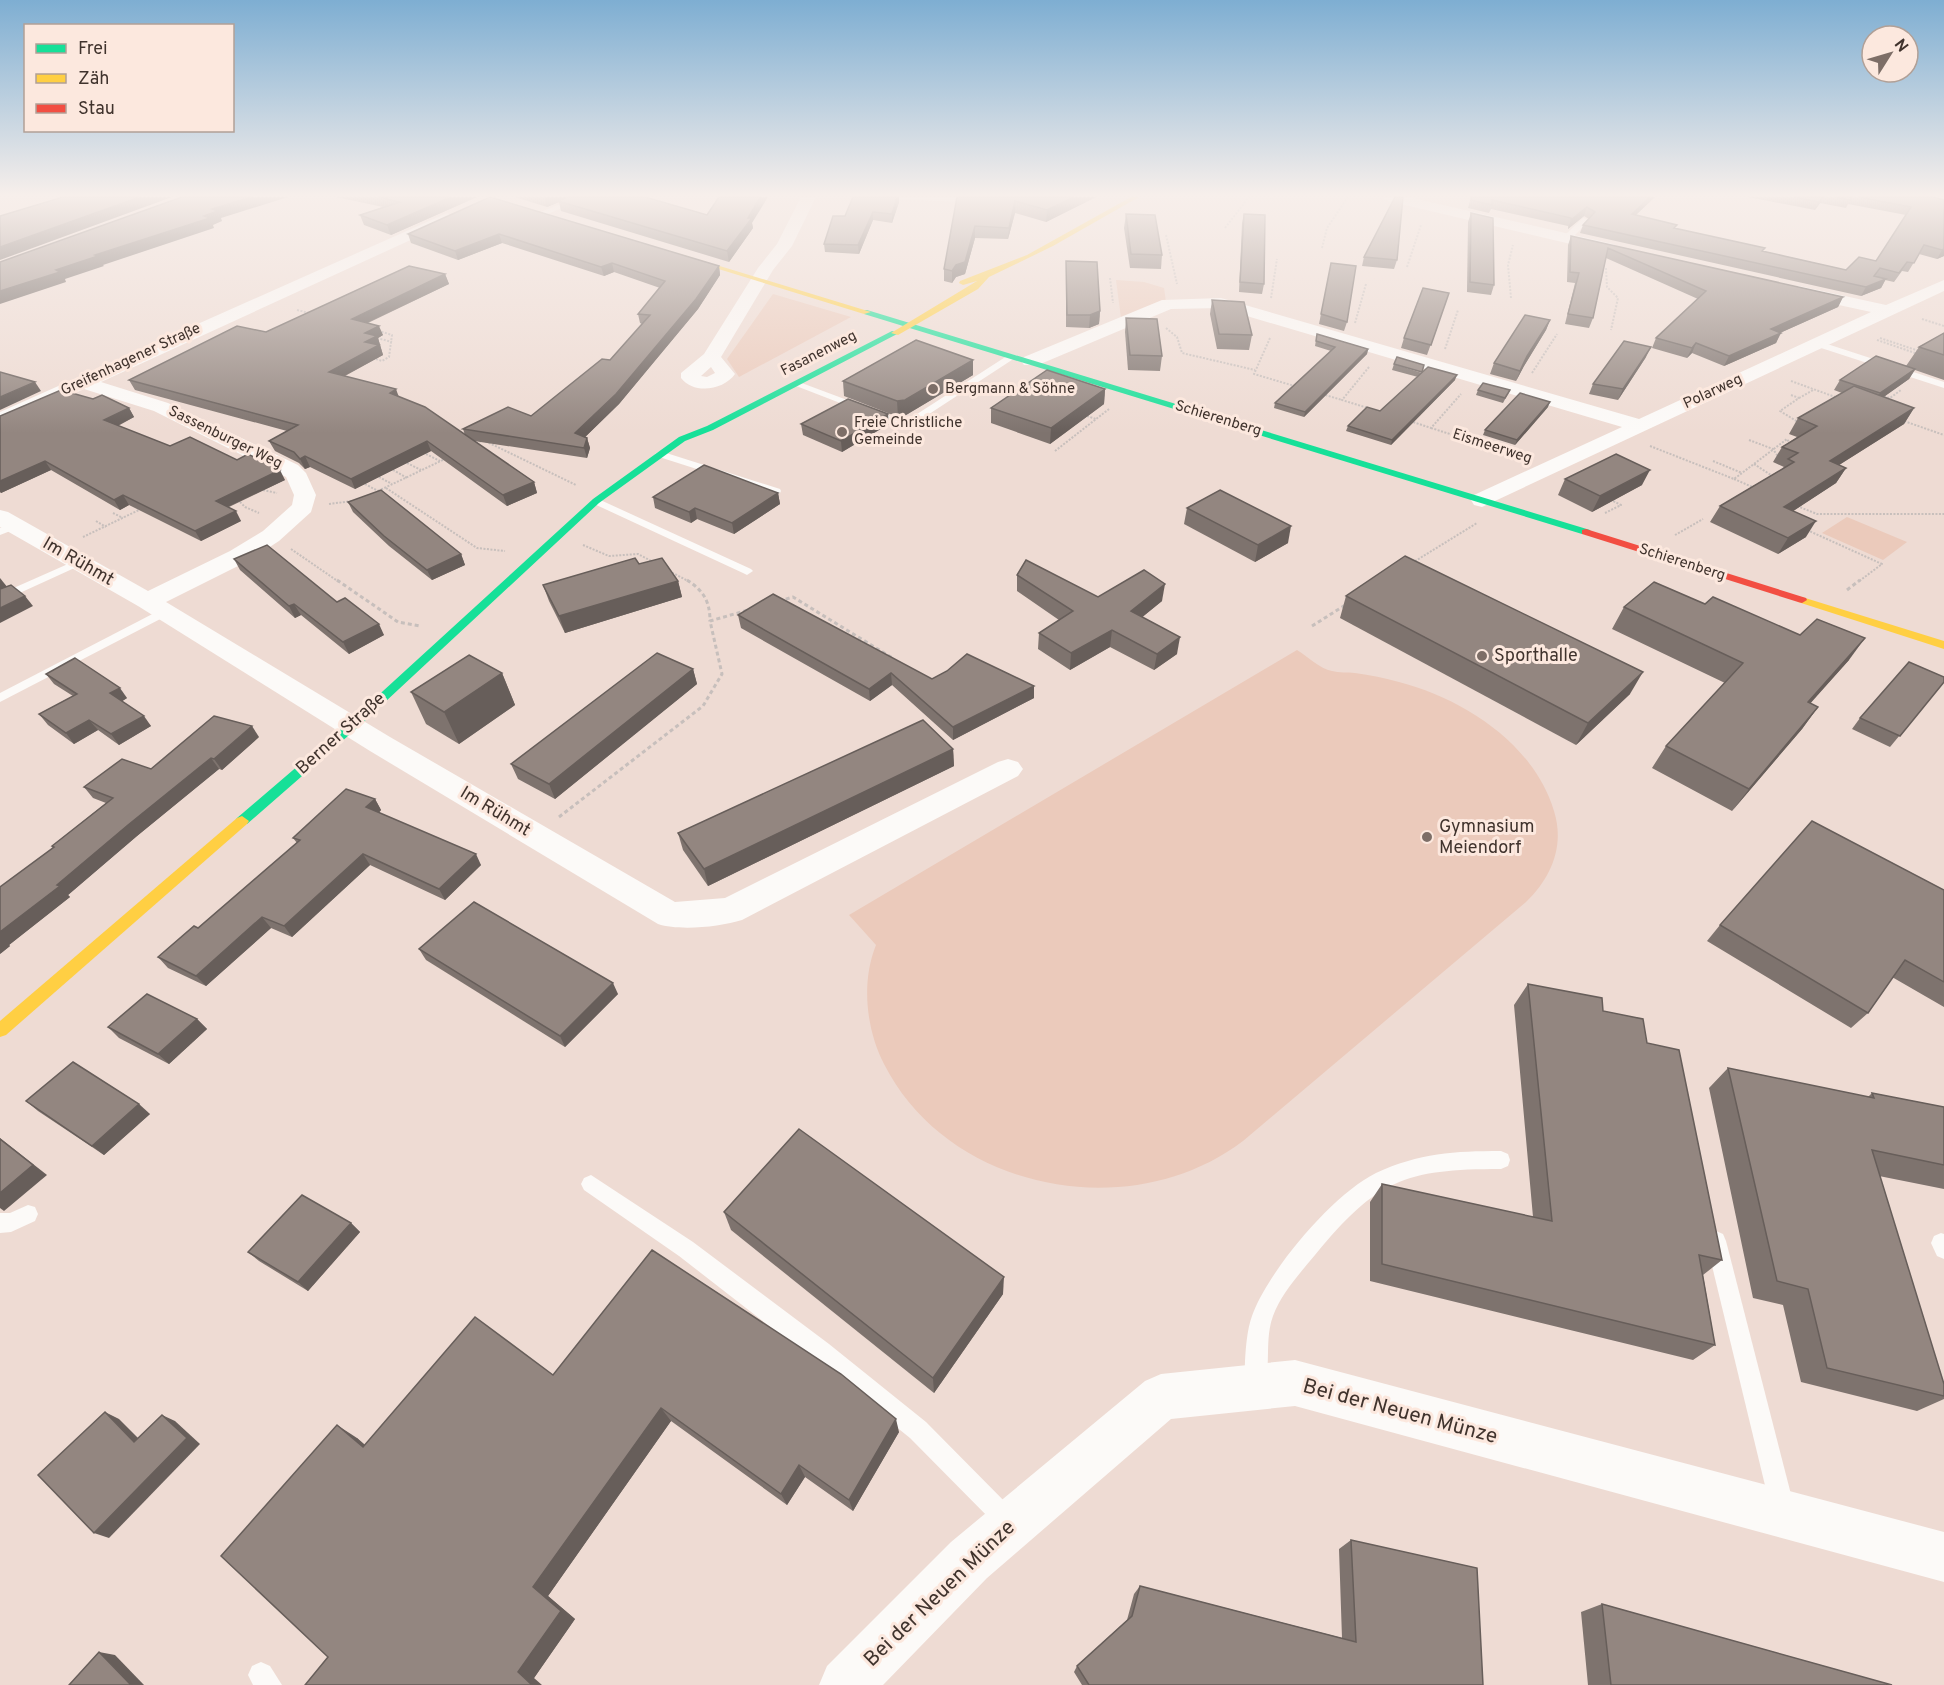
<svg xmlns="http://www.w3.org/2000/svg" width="1944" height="1685" viewBox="0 0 1944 1685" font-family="Overpass,sans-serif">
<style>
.green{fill:#ebcabb}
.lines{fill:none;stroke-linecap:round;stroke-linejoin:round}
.path-far1{stroke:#c7bfbc;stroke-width:2;stroke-dasharray:2 1.5;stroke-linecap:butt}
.path{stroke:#c7bfbc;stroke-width:3;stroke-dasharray:4 3;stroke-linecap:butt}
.lane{fill:#fcfaf8;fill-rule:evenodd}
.street{fill:#fcfaf8;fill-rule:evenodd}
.fast{fill:#16e098;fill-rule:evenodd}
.slow{fill:#ffcf43;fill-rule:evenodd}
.jam{fill:#f24e42;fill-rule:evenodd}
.wall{fill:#7e736e}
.shaded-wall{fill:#675e5a}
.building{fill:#938680;stroke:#675e5a;stroke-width:1.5}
.poi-dot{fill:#7d6e67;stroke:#fce8de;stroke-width:2}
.labels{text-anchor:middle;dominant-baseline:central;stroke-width:6;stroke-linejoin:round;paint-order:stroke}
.far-street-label{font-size:15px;fill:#40332d;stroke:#fce8de}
.far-poi-label{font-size:15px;fill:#40332d;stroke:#fce8de;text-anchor:start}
.street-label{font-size:18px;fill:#40332d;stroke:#fce8de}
.poi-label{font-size:18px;fill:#40332d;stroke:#fce8de;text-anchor:start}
.near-street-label{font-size:21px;fill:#40332d;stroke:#fce8de}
</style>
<rect width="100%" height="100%" fill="#eedbd3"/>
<g class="green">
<polygon points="1116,280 1144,282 1164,288 1166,302 1121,318"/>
<polygon points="773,294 851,317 739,377 727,359"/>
<polygon points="1847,517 1907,542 1883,560 1822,533"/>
<path d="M 1297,650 C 1307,656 1320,669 1332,671 C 1339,673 1347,672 1355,673 C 1370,675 1385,678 1399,682 C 1464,699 1534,744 1554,811 C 1565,846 1551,878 1526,902 L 1243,1141 C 1131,1226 949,1192 884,1064 C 866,1029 861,982 876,945 L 849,915 Z"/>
</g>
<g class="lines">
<g class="path-far1">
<polyline points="1225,228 1249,197"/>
<polyline points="1166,235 1177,284"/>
<polyline points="1322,248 1327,228 1348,197"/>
<polyline points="1407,267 1421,225"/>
<polyline points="1606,268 1607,287 1618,298 1611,330"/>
<polyline points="1110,278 1113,303"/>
<polyline points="1271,298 1277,259"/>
<polyline points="1511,298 1508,265 1513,245"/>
<polyline points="297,310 313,314"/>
<polyline points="1922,319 1944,326"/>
<polyline points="1355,323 1366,284"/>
<polyline points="1166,328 1177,337 1182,353 1255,370"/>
<polyline points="377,338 392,342"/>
<polyline points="1270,338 1254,374 1298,387"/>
<polyline points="1880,338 1919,351"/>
<polyline points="1877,340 1918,354"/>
<polyline points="1445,349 1458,310"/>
<polyline points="376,359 382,361 389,357 392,335 379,331"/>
<polyline points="1369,367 1342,400 1371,409"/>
<polyline points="1532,373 1557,334"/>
<polyline points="1791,381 1838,398"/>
<polyline points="1322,394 1342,400"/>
<polyline points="1791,395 1799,398 1780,411 1798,422"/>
<polyline points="1884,396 1890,398 1901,390"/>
<polyline points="1799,398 1813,390"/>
<polyline points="1087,416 1096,419"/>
<polyline points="1901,420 1944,435"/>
<polyline points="1410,421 1431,428 1461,394"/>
<polyline points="1431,428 1522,457"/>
<polyline points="1749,440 1773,449 1779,458"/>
<polyline points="473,445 483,440 576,485"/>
<polyline points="1650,446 1734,479 1787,439 1791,445"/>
<polyline points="1055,451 1109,409"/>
<polyline points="426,454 440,461"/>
<polyline points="1713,461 1742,473"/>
<polyline points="407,463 421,470"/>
<polyline points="1754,464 1774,477"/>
<polyline points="393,470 407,478"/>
<polyline points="379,477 392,484"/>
<polyline points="1734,479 1757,489"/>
<polyline points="365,484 378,491"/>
<polyline points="386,488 477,548 505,551"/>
<polyline points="263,490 277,493"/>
<polyline points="378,491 447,458"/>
<polyline points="240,502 245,507 259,513"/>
<polyline points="329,504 352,501"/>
<polyline points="1797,506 1817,514 1944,514"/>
<polyline points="113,513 123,518"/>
<polyline points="1605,513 1621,505 1613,501"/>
<polyline points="96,521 106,527"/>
<polyline points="1807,530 1882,564 1858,582"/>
<polyline points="1675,535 1703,519"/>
<polyline points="83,537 141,509"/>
<polyline points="583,545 609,556 638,554 655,563"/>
<polyline points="291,549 339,582"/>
<polyline points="1412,563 1477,523"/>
<polyline points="669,571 690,582"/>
</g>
<g class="path">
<polyline points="337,580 398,622 420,626"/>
<path d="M 687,580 C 704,591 710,602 710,621"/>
<polyline points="1847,590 1860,580"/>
<polyline points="779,601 793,597 894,659"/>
<polyline points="1312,626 1347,604"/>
<polyline points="559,817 703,706 722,674 710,621 748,610"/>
</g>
<g class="lane">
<polygon points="578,197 588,197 545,215 538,213"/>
<polygon points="862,197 948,197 978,200 974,202 865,199"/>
<polygon points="1583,218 1590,220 1570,240 1564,240 1564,236"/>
<polygon points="1818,341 1944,382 1944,388 1815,346 1814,344"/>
<polygon points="1010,354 1018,356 920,420 897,425 791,384 799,382 898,419 914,416"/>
<polygon points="660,451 780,489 781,491 780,493 772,493 656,456 655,454"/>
<polygon points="596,498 751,569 753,571 747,575 743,573 592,503 591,501"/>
<polygon points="14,523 20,526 18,528 0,535 0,528"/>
<polygon points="77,560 81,561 81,565 0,602 0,594"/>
<polygon points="164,608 168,609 168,615 0,702 0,693"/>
<path d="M 1501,1151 L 1508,1154 L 1510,1160 L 1508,1166 L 1501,1169 C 1404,1169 1377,1180 1315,1255 C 1300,1273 1281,1294 1273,1316 C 1264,1340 1272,1369 1263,1393 L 1255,1396 L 1247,1393 C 1243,1382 1245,1372 1245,1361 C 1246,1346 1247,1330 1252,1316 C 1268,1271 1333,1194 1376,1173 C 1419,1153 1455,1151 1501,1151 Z"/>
<polygon points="591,1175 693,1242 829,1344 926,1422 1015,1512 1019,1520 1015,1528 1007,1532 999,1528 910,1438 813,1360 679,1256 584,1190 581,1184 584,1178"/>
<polygon points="28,1205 35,1207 38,1214 35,1221 11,1232 0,1233 0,1213 10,1213"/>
<polygon points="1716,1231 1723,1234 1726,1241 1794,1506 1790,1514 1782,1518 1774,1514 1770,1506 1706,1241 1709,1234"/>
<polygon points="1941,1233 1944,1234 1944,1259 1937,1256 1931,1243 1934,1236"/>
<polygon points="261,1662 270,1666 282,1685 253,1685 248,1675 252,1666"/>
</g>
<g class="street">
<path d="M 801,197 L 816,197 L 792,246 L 773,270 L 721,357 L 735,374 C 724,390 694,395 681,378 L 681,373 L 704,354 L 758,268 L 777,244 ZM 711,367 L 715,373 L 707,377 L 701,376 Z"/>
<polygon points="1381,197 1408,197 1613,244 1621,249 1613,254 1388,201"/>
<path d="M 447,213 L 455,218 L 452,221 L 101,382 L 168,403 L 298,465 L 306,473 L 316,495 L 311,512 L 279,541 L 248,561 L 166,602 L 390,737 L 675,902 L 725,898 L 998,762 L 1008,759 L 1018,762 L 1023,769 L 1018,776 L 742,920 C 720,927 679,931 658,924 L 370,751 L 138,606 L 0,527 L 0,510 L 8,512 L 148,591 L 230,551 L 263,531 L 292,505 L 294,495 L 286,477 L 154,411 L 84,389 L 0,426 L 0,412 Z"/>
<polygon points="1944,280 1944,291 1482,507 1474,505 1471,500 1474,495 1622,427 1220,308 1171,309 1038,365 1024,365 1021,361 1024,357 1162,300 1221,298 1639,419 1871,312 1793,295 1790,291 1793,287 1799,286 1886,305"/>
<polygon points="1295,1360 1944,1532 1944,1582 1295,1406 1171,1419 987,1578 883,1685 819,1685 827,1666 951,1542 1145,1381 1161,1374"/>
</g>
<g class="fast">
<polygon points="867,310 1590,530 1591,532 1590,534 1582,534 864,314 864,310"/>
<polygon points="892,331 899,333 713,430 685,441 599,503 356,729 247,824 237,824 235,821 237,818 348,723 593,499 679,437 707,426"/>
</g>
<g class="slow">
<polygon points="1131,197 1139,197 1053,246 989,277 978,289 898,335 891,333 977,281 963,285 959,283 960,281 1027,255"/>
<polygon points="673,253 677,253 871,312 864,314 673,255"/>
<polygon points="1802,597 1944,641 1944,649 1798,602 1797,600"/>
<polygon points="242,816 249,821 247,824 6,1035 0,1037 0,1021 237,818"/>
</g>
<polygon class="jam" points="1586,529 1806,598 1807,600 1802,603 1798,602 1582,534 1582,530"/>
</g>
<g class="wall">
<polygon points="336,197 477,197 391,235 364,225 360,215 383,207"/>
<polygon points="490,197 719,266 720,275 698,309 619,404 585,437 587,438 590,448 587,458 474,441 534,482 537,493 507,506 431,451 355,489 310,467 305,469 299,463 275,451 269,441 287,431 135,390 129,380 266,332 445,274 449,284 368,323 383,335 378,338 383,355 345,376 398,396 465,435 463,429 531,416 610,360 642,324 640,323 638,314 660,288 614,272 604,276 502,243 458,260 411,243 408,234"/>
<polygon points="515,197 645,197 707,215 752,223 753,228 729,262 561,211 559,202 547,207"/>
<polygon points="853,197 899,197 899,202 892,223 873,220 859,254 825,252 824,244 845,216"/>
<polygon points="957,197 1096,197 1046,222 1015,213 1008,239 975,238 965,274 956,277 952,283 944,281 944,269"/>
<polygon points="1471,197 1655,197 1636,215 1675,228 1763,251 1846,270 1876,261 1906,215 1848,204 1846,208 1820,203 1815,210 1748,197 1933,197 1944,256 1937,259 1919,254 1908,272 1902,271 1894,282 1885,280 1881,288 1861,296 1580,233 1583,225 1589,219 1584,216 1568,229 1568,226 1491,209 1489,213 1468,208"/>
<polygon points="1471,213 1494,285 1491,295 1467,292 1468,222"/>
<polygon points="1126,214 1162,255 1161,269 1130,268 1124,228"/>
<polygon points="1244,214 1264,284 1262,294 1239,292 1242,223"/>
<polygon points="1571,236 1843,297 1838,307 1780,333 1776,343 1724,366 1692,353 1687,358 1652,348 1656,338 1698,299 1606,258 1593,318 1589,328 1565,324 1575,283 1567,282 1568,245"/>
<polygon points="1364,257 1397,260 1394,269 1362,266"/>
<polygon points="1066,261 1100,311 1099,324 1089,328 1066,327"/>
<polygon points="1331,263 1347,322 1344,331 1319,324"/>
<polygon points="1212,300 1252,335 1249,350 1217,349 1210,314"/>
<polygon points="1446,302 1427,355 1401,348 1404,338"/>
<polygon points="1126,318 1162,356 1160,371 1128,370 1125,332"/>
<polygon points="1550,320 1546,330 1524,366 1516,381 1490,374 1494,363"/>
<polygon points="1944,333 1944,380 1915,370 1909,379 1883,397 1914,408 1904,424 1839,465 1846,468 1836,483 1793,511 1806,537 1778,554 1710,522 1720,506 1782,469 1784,467 1773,462 1782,447 1797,437 1789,434 1798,418 1842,393 1834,390 1840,380 1906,366 1919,347"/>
<polygon points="1317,334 1368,349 1367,354 1304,417 1274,408 1275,403 1331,351 1315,346"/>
<polygon points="1646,357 1618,400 1589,394 1593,384"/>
<polygon points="1394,364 1422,373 1455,380 1391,445 1346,431 1348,426 1380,411 1418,377 1392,370"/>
<polygon points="973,375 906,415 898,417 844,396 843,381"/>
<polygon points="1105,389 1104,404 1050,444 991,423 991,408"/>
<polygon points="1478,390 1510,390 1503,403 1476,395"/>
<polygon points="93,399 129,408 134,417 118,426 170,446 237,460 285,480 229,507 241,521 201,541 129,505 120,510 51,470 1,493 0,492 0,416"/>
<polygon points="1548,407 1515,445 1483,435 1485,430"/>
<polygon points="801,424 889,424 842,452 803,435"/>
<polygon points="1565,479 1642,485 1592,512 1558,495"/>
<polygon points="778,493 780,504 734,534 697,519 691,523 655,508 653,497"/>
<polygon points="348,502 461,554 465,565 432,580 389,546 353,512"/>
<polygon points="1187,508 1288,543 1255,562 1184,524"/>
<polygon points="234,559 337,602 384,635 349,654 301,615 295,618 240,570"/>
<polygon points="639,564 678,581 682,597 565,633 549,601 543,585"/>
<polygon points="1017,575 1098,597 1162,601 1142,617 1177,654 1154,670 1110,647 1070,670 1038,649 1039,633 1059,620 1017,591"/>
<polygon points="1346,596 1630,694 1576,745 1340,618"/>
<polygon points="1705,604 1849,660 1810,703 1818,707 1802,729 1732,811 1652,768 1666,746 1725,683 1612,629 1624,607"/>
<polygon points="738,615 932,679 947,671 1034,698 953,740 892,685 870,701 741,628"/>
<polygon points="693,669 697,684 555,799 518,779 511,764"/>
<polygon points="502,673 515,705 459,744 426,724 411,692"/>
<polygon points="46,674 127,698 122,701 151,726 119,745 98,730 74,744 48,725 39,714 73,696 54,684"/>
<polygon points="1944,682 1890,747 1852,729 1860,718"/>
<polygon points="259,737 222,770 219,769 137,836 68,895 70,897 9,945 10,946 0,954 53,848 52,846 106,803 93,798 84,787 151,769"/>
<polygon points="953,749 954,766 708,886 683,850 678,833"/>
<polygon points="375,799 381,810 379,813 481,865 445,900 370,865 292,937 271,928 206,986 168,968 158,957 198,928 297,843 293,838"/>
<polygon points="1944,890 1944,1007 1892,977 1868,1013 1851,1028 1707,941 1720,925"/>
<polygon points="419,949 618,994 565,1047 426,960"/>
<polygon points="1528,984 1603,1011 1647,1043 1722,1260 1703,1275 1715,1345 1693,1360 1370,1281 1370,1202 1382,1184 1533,1217 1514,1005"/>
<polygon points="197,1019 207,1029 169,1064 119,1038 108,1027"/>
<polygon points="1728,1068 1868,1097 1872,1093 1944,1107 1944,1189 1879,1176 1944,1384 1944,1399 1917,1411 1801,1382 1783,1305 1753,1298 1709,1088"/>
<polygon points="26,1101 150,1114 104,1155 38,1111"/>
<polygon points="724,1212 1003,1294 934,1393 731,1230"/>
<polygon points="351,1223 360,1232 308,1291 259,1261 248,1252"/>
<polygon points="553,1375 899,1432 853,1511 805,1477 787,1505 671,1421 548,1596 575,1619 534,1678 328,1657 357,1438 365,1445"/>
<polygon points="1351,1540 1483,1685 1082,1685 1074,1672 1077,1666 1127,1620 1134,1594 1140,1586 1342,1638 1339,1549"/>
<polygon points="1602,1604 1892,1685 1588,1685 1581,1612"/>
</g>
<g class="shaded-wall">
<polygon points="140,197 172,197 0,260 0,247"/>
<polygon points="251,197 288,197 221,218 222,221 213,225 214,228 103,265 104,266 65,279 66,282 0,304 0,291 95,255 204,216 212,209"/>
<polygon points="451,197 477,197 391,235 387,225"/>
<polygon points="545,197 572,197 558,201 559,202 547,207"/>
<polygon points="760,197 768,197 752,223 753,228 729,262 727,251"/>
<polygon points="897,197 899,197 899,202 892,223 892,214"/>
<polygon points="1074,197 1096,197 1046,222 1047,210"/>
<polygon points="1650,197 1655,197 1628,222 1632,214"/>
<polygon points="1823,197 1820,203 1815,210 1819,202"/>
<polygon points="1015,201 1015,213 1008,239 1009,228"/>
<polygon points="1587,207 1584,216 1568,229 1571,220"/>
<polygon points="873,212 873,220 859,254 858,245"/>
<polygon points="975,226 975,238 965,274 956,277 952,283 952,271"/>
<polygon points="499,234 502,243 458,260 455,251"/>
<polygon points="1944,249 1944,256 1937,259 1942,250"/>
<polygon points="612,263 614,272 604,276 601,267"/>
<polygon points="719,266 720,275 698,309 619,404 578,444 575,433"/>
<polygon points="445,274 449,284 356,328 352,319"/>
<polygon points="1886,279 1881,288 1861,296 1866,287"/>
<polygon points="1843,297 1838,307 1766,339 1771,329"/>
<polygon points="1100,311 1099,324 1089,328 1090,315"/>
<polygon points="1550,320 1546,330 1524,366 1516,381 1520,371 1527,356"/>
<polygon points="379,326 383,335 378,338 383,355 333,382 329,372 365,342 365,333"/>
<polygon points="1781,333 1776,343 1724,366 1729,356"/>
<polygon points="1696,343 1692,353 1687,358 1692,348"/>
<polygon points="1651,347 1646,357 1618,400 1623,389"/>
<polygon points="1368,349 1367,354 1304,417 1305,412"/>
<polygon points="973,360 973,375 906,415 898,417 897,401"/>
<polygon points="1915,369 1909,379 1874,404 1880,393"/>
<polygon points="1457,375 1455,380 1391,445 1392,440"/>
<polygon points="35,382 41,391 0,410 0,397"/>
<polygon points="396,389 400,400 390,393"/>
<polygon points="1105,389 1104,404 1050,444 1051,428"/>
<polygon points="1550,402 1548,407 1515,445 1517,440"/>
<polygon points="129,408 134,417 109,430 104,420"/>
<polygon points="1914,408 1904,424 1820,477 1830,461"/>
<polygon points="888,414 889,424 842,452 841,441"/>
<polygon points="587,438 590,448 587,458 584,448"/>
<polygon points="427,441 431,451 355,489 351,479"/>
<polygon points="305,456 310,467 305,469 300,459"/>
<polygon points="45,461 51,470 1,493 0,491 0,481"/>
<polygon points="1846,468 1836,483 1775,523 1784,507"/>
<polygon points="280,470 285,480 221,510 216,501"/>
<polygon points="1650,470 1642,485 1592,512 1600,496"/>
<polygon points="534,482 537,493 507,506 503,495"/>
<polygon points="778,493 780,504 734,534 732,523"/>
<polygon points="123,495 129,505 120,510 114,500"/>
<polygon points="695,508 697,519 691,523 689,512"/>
<polygon points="236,511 241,521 201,541 195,531"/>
<polygon points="1816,521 1806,537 1778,554 1788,538"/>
<polygon points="1291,526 1288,543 1255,562 1258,545"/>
<polygon points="461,554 465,565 432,580 427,570"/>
<polygon points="0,578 8,588 0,593"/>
<polygon points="678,581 682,597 565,633 559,616"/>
<polygon points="1165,584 1162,601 1129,628 1131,611"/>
<polygon points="25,596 33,606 0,623 0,608"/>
<polygon points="294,604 301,615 295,618 289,606"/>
<polygon points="379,624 384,635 349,654 343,642"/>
<polygon points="1112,630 1110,647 1070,670 1071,653"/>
<polygon points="1180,637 1177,654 1154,670 1157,654"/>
<polygon points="1865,638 1849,660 1792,724 1808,702"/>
<polygon points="693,669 697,684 555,799 549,784"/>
<polygon points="1643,672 1630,694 1576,745 1588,723"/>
<polygon points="502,673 515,705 459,744 444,712"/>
<polygon points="891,673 892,685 870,701 869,689"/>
<polygon points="1034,686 1034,698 953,740 953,727"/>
<polygon points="120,688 127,698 118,704 110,693"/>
<polygon points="1818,707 1802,729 1732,811 1749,789"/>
<polygon points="144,716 151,726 119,745 111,734"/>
<polygon points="89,720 98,730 74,744 66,733"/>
<polygon points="252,726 259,737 222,770 214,759"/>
<polygon points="953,749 954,766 708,886 704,869"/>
<polygon points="211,758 219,769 137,836 68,895 70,897 9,945 10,946 0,954 0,932 128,825"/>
<polygon points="375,799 381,810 373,818 366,807"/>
<polygon points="363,854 370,865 292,937 284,926"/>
<polygon points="476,854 481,865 445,900 439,889"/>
<polygon points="262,917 271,928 206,986 196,976"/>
<polygon points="613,983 618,994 565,1047 560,1036"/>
<polygon points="197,1019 207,1029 169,1064 158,1054"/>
<polygon points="139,1104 150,1114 104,1155 92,1146"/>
<polygon points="0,1138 47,1175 4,1211 0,1208"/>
<polygon points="351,1223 360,1232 308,1291 298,1282"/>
<polygon points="1004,1277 1003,1294 934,1393 933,1378"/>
<polygon points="661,1408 671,1421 548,1596 575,1619 534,1678 542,1685 532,1685 518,1672 533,1587"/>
<polygon points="105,1412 119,1419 148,1448 134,1442"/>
<polygon points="162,1415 175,1421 200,1444 109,1538 94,1533"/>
<polygon points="896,1419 899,1432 853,1511 849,1500"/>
<polygon points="337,1425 357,1438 382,1460 363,1447"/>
<polygon points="799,1465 805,1477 787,1505 781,1494"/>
<polygon points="99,1652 115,1655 144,1685 131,1685"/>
</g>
<g class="building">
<polygon points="63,197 140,197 0,247 0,216"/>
<polygon points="182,197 251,197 212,209 218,211 204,216 210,218 95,255 98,256 56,270 60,272 0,291 0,262"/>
<polygon points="379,197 451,197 387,225 360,215 400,202"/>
<polygon points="490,197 719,266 696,299 616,394 575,433 587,438 584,448 463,429 508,407 531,416 602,359 610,360 650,315 638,314 665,281 612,263 601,267 499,234 455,251 408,234"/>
<polygon points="567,197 645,197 707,215 719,197 760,197 748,218 752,218 727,251 558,201"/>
<polygon points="853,197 897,197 892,214 873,212 858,245 824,244 833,216 845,216"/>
<polygon points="957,197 1074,197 1047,210 1015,201 1009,228 975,226 965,262 956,265 952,271 944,269"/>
<polygon points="1395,197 1403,197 1397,260 1364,257"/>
<polygon points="1471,197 1650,197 1632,214 1677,225 1674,228 1765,248 1762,251 1846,270 1859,257 1876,261 1911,207 1859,197 1933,197 1944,200 1944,249 1942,250 1924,245 1914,263 1907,262 1899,273 1880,268 1874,276 1886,279 1866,287 1583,225 1595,212 1587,207 1571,220 1571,218 1492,200 1492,205 1471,200"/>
<polygon points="1794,197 1823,197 1819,202"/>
<polygon points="1836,197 1852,197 1850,200"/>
<polygon points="1471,213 1493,218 1494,285 1470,282"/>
<polygon points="1126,214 1155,215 1162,255 1131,254"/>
<polygon points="1244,214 1265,215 1264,284 1240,282"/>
<polygon points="1571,236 1843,297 1771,329 1781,333 1729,356 1696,343 1692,348 1656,338 1706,291 1608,248 1593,318 1568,314 1579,273 1570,272"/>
<polygon points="1066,261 1097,262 1100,311 1090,315 1067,315"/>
<polygon points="1331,263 1356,266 1347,322 1321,314"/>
<polygon points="409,266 445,274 352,319 379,326 365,333 377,336 365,342 379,345 329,372 396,389 390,393 425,407 534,482 503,495 427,441 351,479 305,456 300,459 294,452 269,441 298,425 129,380 237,326 266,332"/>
<polygon points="1423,288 1449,293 1431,345 1404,338"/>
<polygon points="1212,300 1244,302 1252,335 1219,334"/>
<polygon points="1525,315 1550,320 1527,356 1520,371 1494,363"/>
<polygon points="1126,318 1157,319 1162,356 1130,355"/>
<polygon points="1944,333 1944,355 1919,347"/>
<polygon points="1317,334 1368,349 1305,412 1275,403 1335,347 1316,341"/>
<polygon points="916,340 973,360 905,400 897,401 843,381"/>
<polygon points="1624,341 1651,347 1623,389 1593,384"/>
<polygon points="1876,356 1915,369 1880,393 1840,380"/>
<polygon points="1397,357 1424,365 1422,372 1394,364"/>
<polygon points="1428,367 1457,375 1392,440 1348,426 1367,407 1380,411"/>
<polygon points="1047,370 1105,389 1051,428 991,408"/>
<polygon points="0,372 35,382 0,397"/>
<polygon points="1483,383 1510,390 1505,398 1478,390"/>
<polygon points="1854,386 1914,408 1830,461 1846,468 1784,507 1816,521 1788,538 1720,506 1794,462 1788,459 1798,453 1782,447 1817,426 1798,418"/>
<polygon points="61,390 93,399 102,395 129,408 104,420 170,446 190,437 237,460 248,454 280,470 216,501 236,511 195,531 123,495 114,500 45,461 0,481 0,416"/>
<polygon points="1520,393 1550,402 1517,440 1485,430"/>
<polygon points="848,399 888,414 841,441 801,424"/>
<polygon points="1616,454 1650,470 1600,496 1565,479"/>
<polygon points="704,465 778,493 732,523 695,508 689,512 653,497"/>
<polygon points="381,490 461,554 427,570 384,536 348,502"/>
<polygon points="1220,490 1291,526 1258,545 1187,508"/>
<polygon points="267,545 337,602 345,598 379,624 343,642 294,604 289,606 234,559"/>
<polygon points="1405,556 1643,672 1588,723 1346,596"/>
<polygon points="635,558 639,564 662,558 678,581 559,616 543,585"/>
<polygon points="1026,560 1098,597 1144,570 1165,584 1131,611 1180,637 1157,654 1112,630 1071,653 1039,633 1073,611 1017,575"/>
<polygon points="1654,582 1705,604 1713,597 1800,635 1817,619 1865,638 1808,702 1818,707 1749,789 1666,746 1743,663 1624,607"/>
<polygon points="11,585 25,596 0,608 0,589"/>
<polygon points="773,594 932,679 947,671 967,654 1034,686 953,727 891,673 869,689 738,615"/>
<polygon points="657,653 693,669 549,784 511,764"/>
<polygon points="469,655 502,673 444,712 411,692"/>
<polygon points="75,658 120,688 110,693 144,716 111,734 89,720 66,733 39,714 77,694 46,674"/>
<polygon points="1909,662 1944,677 1944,682 1900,736 1860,718"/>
<polygon points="214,716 252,726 214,759 211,758 128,825 57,885 60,886 0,932 0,887 54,847 52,846 113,798 84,787 122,759 151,769"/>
<polygon points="923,720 953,749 704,869 678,833"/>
<polygon points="346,789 375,799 366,807 476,854 439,889 363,854 284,926 262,917 196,976 158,957 194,926 198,928 300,840 293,838"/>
<polygon points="1812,821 1944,890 1944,982 1905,960 1868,1013 1720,925"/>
<polygon points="474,902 613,983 560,1036 419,949"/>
<polygon points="1528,984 1602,998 1603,1011 1643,1019 1647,1043 1679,1050 1722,1260 1699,1255 1715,1345 1382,1264 1382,1184 1552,1221"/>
<polygon points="147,994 197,1019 158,1054 108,1027"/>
<polygon points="73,1062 139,1104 92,1146 26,1101"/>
<polygon points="1728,1068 1874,1098 1872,1093 1944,1107 1944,1165 1872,1150 1944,1384 1944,1396 1827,1368 1808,1289 1777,1281"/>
<polygon points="799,1129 1004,1277 933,1378 724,1212"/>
<polygon points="0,1139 33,1165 0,1193"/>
<polygon points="302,1195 351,1223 298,1282 248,1252"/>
<polygon points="652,1250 841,1374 896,1419 849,1500 799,1465 781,1494 661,1408 533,1587 561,1611 518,1672 532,1685 305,1685 328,1657 221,1556 337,1425 363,1447 475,1317 553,1375"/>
<polygon points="105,1412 134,1442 162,1415 187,1438 94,1533 38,1475"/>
<polygon points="1351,1540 1477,1568 1483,1685 1089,1685 1077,1666 1132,1616 1140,1586 1356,1642"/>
<polygon points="1602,1604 1892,1685 1611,1685"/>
<polygon points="99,1652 131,1685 69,1685"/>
</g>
<linearGradient id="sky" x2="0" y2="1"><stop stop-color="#7eaed2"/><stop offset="0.45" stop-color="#f7efeb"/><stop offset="1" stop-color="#f7efeb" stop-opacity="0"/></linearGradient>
<rect width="1944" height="433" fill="url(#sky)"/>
<g class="poi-dot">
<circle cx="933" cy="389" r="6"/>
<circle cx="842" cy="432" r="6"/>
<circle cx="1482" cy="656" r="6"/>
<circle cx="1427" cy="837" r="6"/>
</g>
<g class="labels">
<g class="far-street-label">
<text transform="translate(819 354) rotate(-27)">Fasanenweg</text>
<text transform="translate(131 360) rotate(-25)">Greifenhagener Straße</text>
<text transform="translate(1713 392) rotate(-25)">Polarweg</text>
<text transform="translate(1218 419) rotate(17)">Schierenberg</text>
<text transform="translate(225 438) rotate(26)">Sassenburger Weg</text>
<text transform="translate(1492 447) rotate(18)">Eismeerweg</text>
<text transform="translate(1682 563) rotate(18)">Schierenberg</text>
</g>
<g class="far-poi-label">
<text x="945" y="389">Bergmann &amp; Söhne</text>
<text x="854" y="423">Freie Christliche<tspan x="854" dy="17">Gemeinde</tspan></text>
</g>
<g class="street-label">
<text transform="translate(78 562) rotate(30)">Im Rühmt</text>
<text transform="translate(341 734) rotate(-42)">Berner Straße</text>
<text transform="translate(495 812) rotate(31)">Im Rühmt</text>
</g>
<g class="poi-label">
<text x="1494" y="656">Sporthalle</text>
<text x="1439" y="827">Gymnasium<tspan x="1439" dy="21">Meiendorf</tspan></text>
</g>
<g class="near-street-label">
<text transform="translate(1400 1412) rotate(15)">Bei der Neuen Münze</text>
<text transform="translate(940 1594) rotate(-44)">Bei der Neuen Münze</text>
</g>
</g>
<rect x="24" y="24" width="210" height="108" fill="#fce8de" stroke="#b1a097" stroke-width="1.5"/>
<rect x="36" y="44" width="30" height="9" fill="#16e098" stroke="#b1a097" stroke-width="1.5"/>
<text x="78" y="54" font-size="18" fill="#40332d">Frei</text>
<rect x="36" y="74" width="30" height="9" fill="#ffcf43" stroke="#b1a097" stroke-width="1.5"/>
<text x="78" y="84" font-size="18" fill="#40332d">Zäh</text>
<rect x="36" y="104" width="30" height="9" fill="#f24e42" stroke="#b1a097" stroke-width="1.5"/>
<text x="78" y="114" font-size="18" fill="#40332d">Stau</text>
<g transform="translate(1890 54) rotate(53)"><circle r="28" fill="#fce8de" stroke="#b1a097" stroke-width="1.5"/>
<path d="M0-4.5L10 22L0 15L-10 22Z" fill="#7d6e67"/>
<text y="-9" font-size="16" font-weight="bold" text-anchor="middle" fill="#40332d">N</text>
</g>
</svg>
